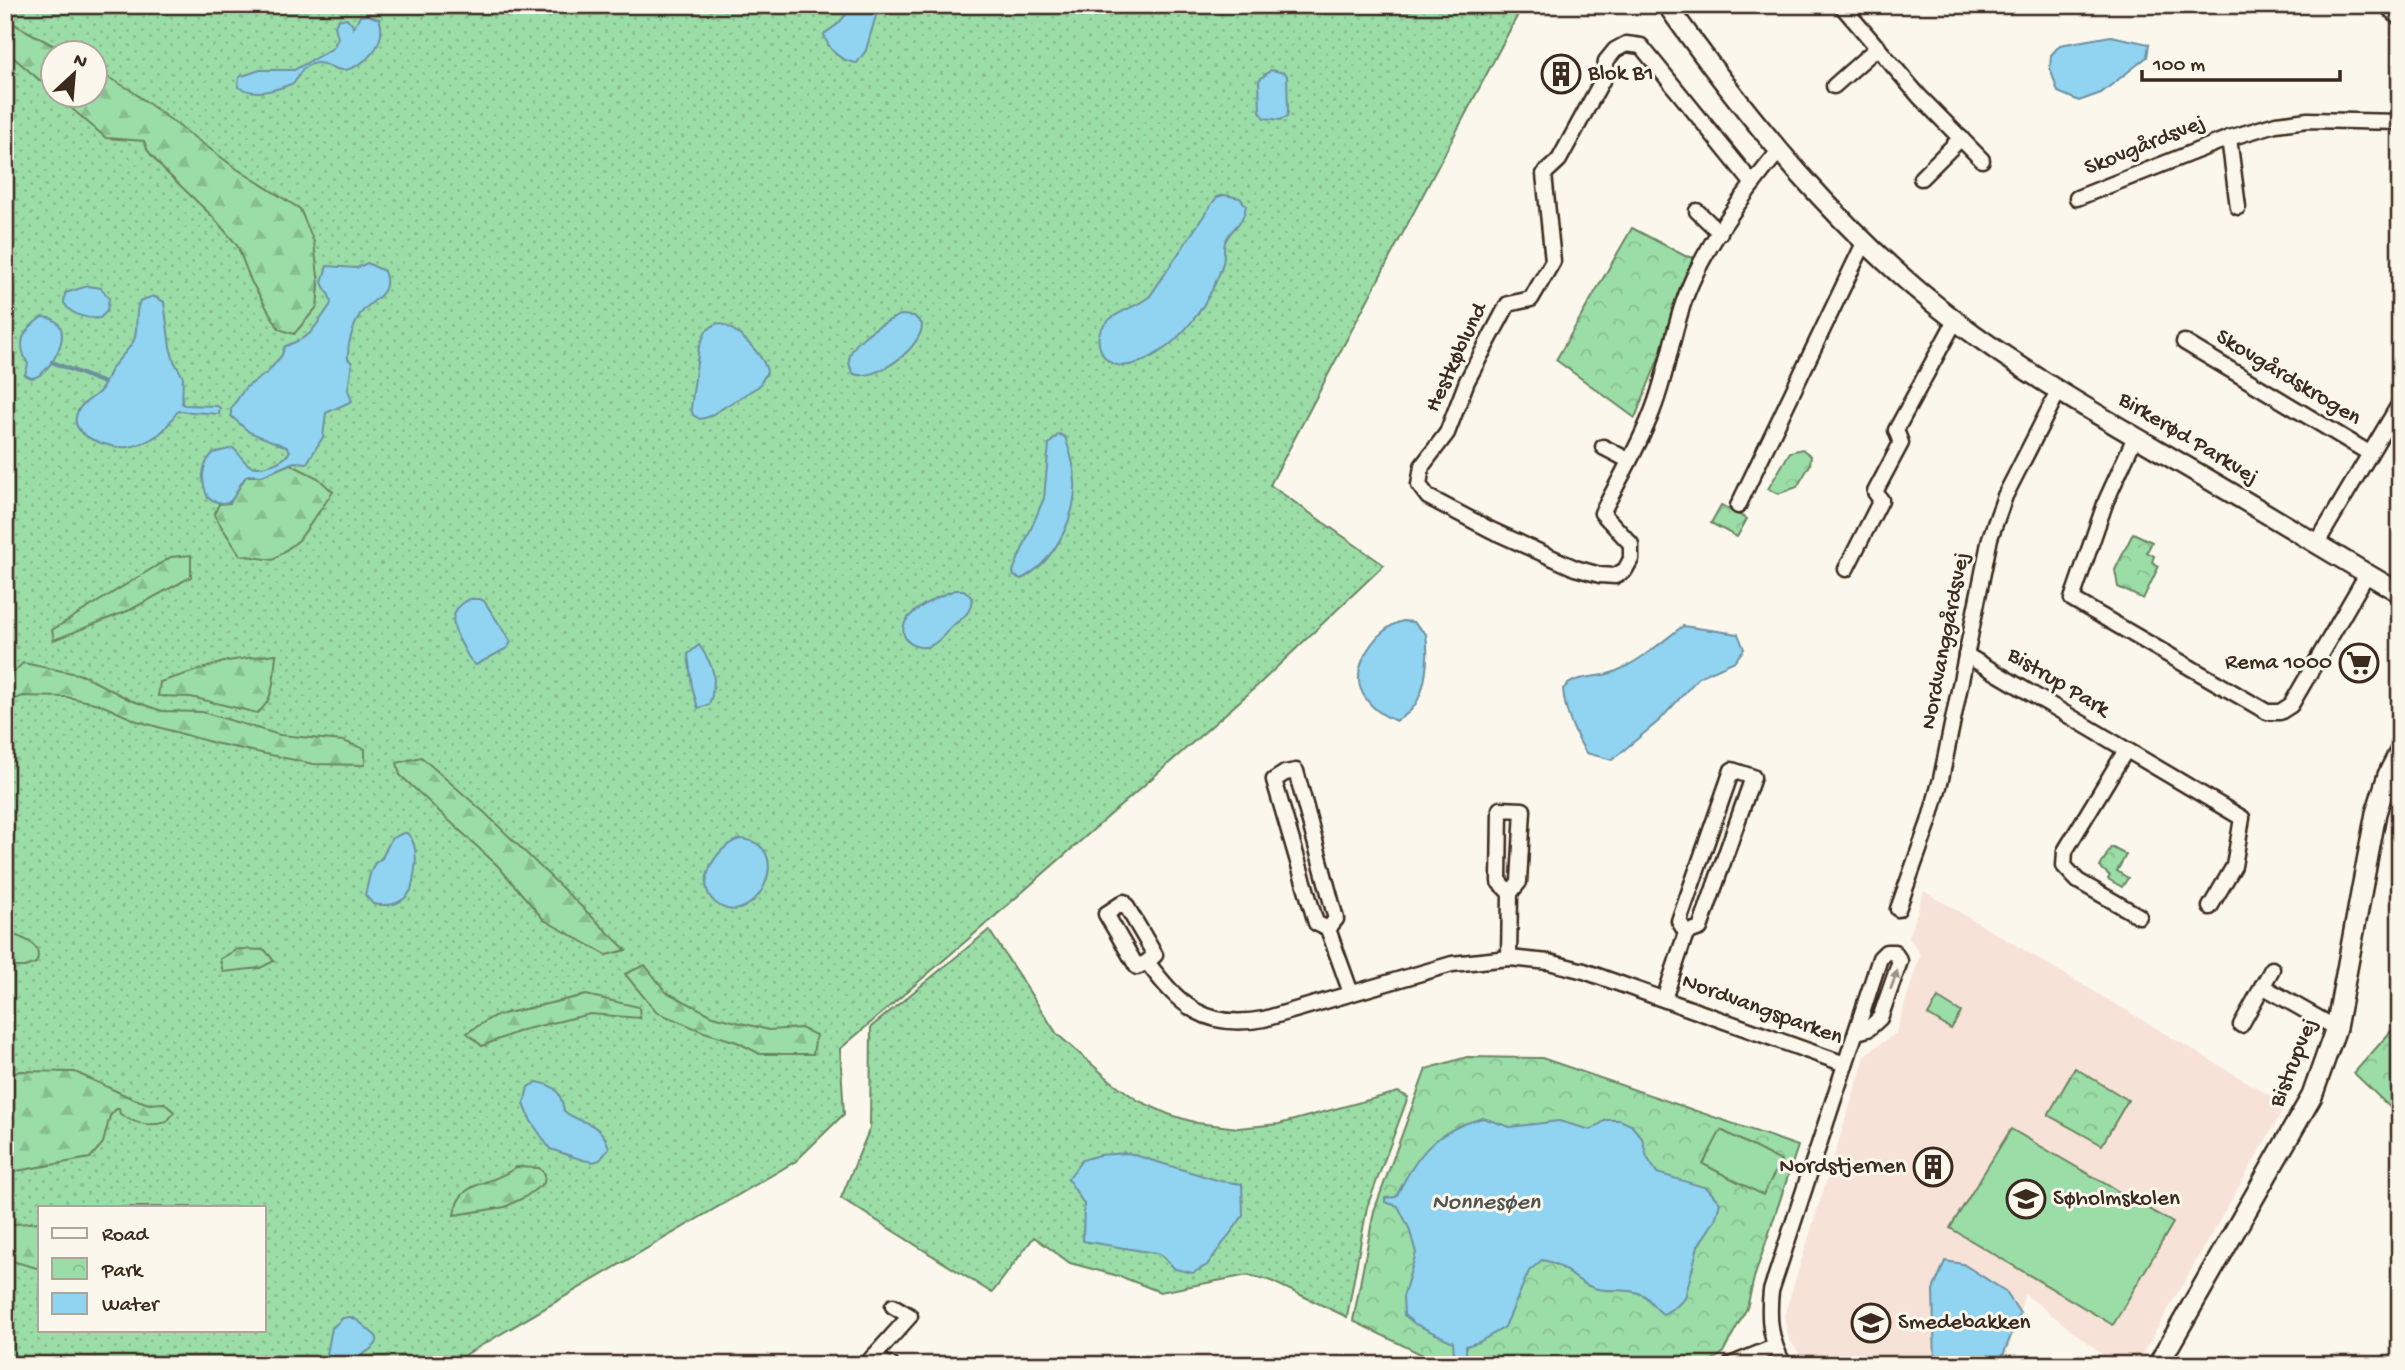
<svg xmlns="http://www.w3.org/2000/svg" width="2405" height="1370" viewBox="0 0 2405 1370" font-family="'Gochi Hand',sans-serif">
<style>
.built{fill:#f7e2d8}
.grass{fill:url(#grass-dots);stroke:#6b8462;stroke-width:2;fill-rule:evenodd}
.forest{fill:url(#forest-firs);stroke:#6b8462;stroke-width:2}
.park{fill:url(#park-crowns);stroke:#6b8462;stroke-width:2}
.garden{fill:#9bdda7;stroke:#6b8462;stroke-width:2}
.water{fill:#90d4f2;stroke:#6e909d;stroke-width:2}
.lines{fill:none;stroke-linecap:round;stroke-linejoin:round}
.stream{stroke:#6e909d;stroke-width:4.5}
.minor-casing{stroke:#3b2a1e;stroke-width:19}
.tertiary-casing{stroke:#3b2a1e;stroke-width:23}
.secondary-casing{stroke:#3b2a1e;stroke-width:24}
.minor{stroke:#fbf7ec;stroke-width:14}
.tertiary{stroke:#fbf7ec;stroke-width:18}
.secondary{stroke:#fbf7ec;stroke-width:19}
.oneway{fill:#9b9085}
.labels{text-anchor:middle;dominant-baseline:central;stroke-width:6;stroke-linejoin:round;paint-order:stroke}
.poi-label{font-size:23px;fill:#3b2a1e;stroke:#fbf7ec;text-anchor:start}
.street-label{font-size:23px;fill:#3b2a1e;stroke:#fbf7ec}
.water-label{font-size:24px;font-style:italic;fill:#505453;stroke:#fbf7ec}
</style>
<defs>
<pattern id="grass-dots" width="8" height="8" patternUnits="userSpaceOnUse" patternTransform="scale(1.75)"><rect width="8" height="8" fill="#9bdda7"/><path d="M2 2h.1M6 6h.1" fill="none" stroke="#86be8f" stroke-width="1.8" stroke-linecap="round"/></pattern>
<pattern id="forest-firs" width="22" height="20" patternUnits="userSpaceOnUse" patternTransform="scale(1.75)"><rect width="22" height="20" fill="#9bdda7"/><path d="M5 1l3.5 6h-7zM16 11l3.5 6h-7z" fill="#86be8f"/></pattern>
<pattern id="park-crowns" width="20" height="18" patternUnits="userSpaceOnUse" patternTransform="scale(1.75)"><rect width="20" height="18" fill="#9bdda7"/><path d="M2 6a3 3 0 1 1 6 0M12 15a3 3 0 1 1 6 0" fill="none" stroke="#86be8f"/></pattern>
</defs>
<rect width="100%" height="100%" fill="#fbf7ec"/>
<filter id="ink" filterUnits="userSpaceOnUse"><feTurbulence type="fractalNoise" baseFrequency=".0143" numOctaves="2"/><feDisplacementMap in="SourceGraphic" scale="14" xChannelSelector="R" yChannelSelector="G"/><feConvolveMatrix kernelMatrix="1 2 1 2 8 2 1 2 1" color-interpolation-filters="sRGB"/></filter>
<g filter="url(#ink)">
<polygon class="built" points="1924,891 2286,1105 2136,1365 2116,1365 2025,1294 2004,1365 1807,1365 1789,1339 1784,1316 1866,1054 1896,1033 1920,955 1909,937"/>
<g class="grass">
<path d="M 5,5 L 1523,5 L 1270,485 L 1384,565 L 1257,686 L 994,917 L 840,1049 L 844,1114 L 796,1161 L 448,1365 L 5,1365 ZM 52,52 L 94,52 L 94,94 L 52,94 ZM 40,1207 L 264,1207 L 264,1330 L 40,1330 Z"/>
<polygon points="989,930 1057,1034 1111,1081 1137,1100 1168,1114 1197,1123 1238,1128 1279,1124 1398,1092 1408,1097 1367,1207 1347,1317 1269,1280 1248,1275 1160,1292 1122,1277 1070,1263 1034,1237 992,1293 841,1198 870,1128 871,1027"/>
</g>
<g class="forest">
<polygon points="5,19 65,52 52,52 52,91 5,50"/>
<polygon points="95,70 129,89 237,169 300,209 314,242 319,285 317,307 294,334 279,329 251,281 237,245 212,216 163,169 148,151 144,141 106,138 56,95 94,94"/>
<polygon points="290,464 318,478 333,492 299,540 273,560 240,555 214,515 219,504 230,503 246,476 262,476"/>
<polygon points="191,555 191,577 130,610 54,640 52,630 171,557"/>
<path d="M 276,654 C 274,674 275,701 257,713 L 191,697 L 158,696 L 160,682 L 227,661 Z"/>
<polygon points="23,663 82,675 130,700 162,711 202,712 280,735 343,741 365,749 365,765 313,764 214,743 137,721 99,704 67,697 23,696 5,703 5,680"/>
<polygon points="421,757 485,813 626,950 607,955 544,920 498,866 400,775 397,763"/>
<path d="M 5,932 C 20,937 45,943 36,963 L 25,967 L 5,967 Z"/>
<polygon points="238,949 265,950 274,961 260,968 223,972 220,959"/>
<polygon points="645,965 666,992 713,1016 769,1030 801,1028 816,1035 813,1054 760,1054 737,1042 704,1032 656,1012 625,974"/>
<polygon points="586,995 639,1007 640,1018 590,1014 522,1030 482,1046 467,1033 494,1016"/>
<path d="M 19,1071 L 75,1072 L 129,1097 L 149,1104 L 164,1103 L 174,1112 L 167,1122 C 149,1127 135,1124 120,1114 L 119,1109 L 116,1109 L 110,1116 L 103,1143 L 90,1158 L 5,1173 L 5,1080 Z"/>
<path d="M 516,1167 L 539,1168 L 545,1174 L 544,1183 L 525,1197 L 505,1207 L 454,1215 C 459,1178 492,1187 516,1167 Z"/>
<polygon points="40,1222 40,1269 5,1259 5,1225"/>
</g>
<g class="park">
<polygon points="1632,228 1685,256 1698,258 1635,418 1556,360"/>
<polygon points="1802,449 1811,456 1810,465 1797,487 1778,494 1768,489 1790,452"/>
<polygon points="1721,505 1747,519 1737,537 1711,523"/>
<polygon points="2133,533 2152,542 2147,552 2154,556 2152,562 2159,566 2143,599 2118,587 2115,570"/>
<polygon points="2111,847 2126,855 2117,871 2128,878 2122,887 2108,879 2110,876 2100,867"/>
<polygon points="2400,1021 2400,1117 2354,1073"/>
<polygon points="1467,1057 1542,1058 1798,1146 1754,1278 1747,1308 1722,1354 1704,1365 1516,1365 1485,1362 1474,1365 1441,1364 1353,1321 1374,1211 1426,1069"/>
<polygon points="2075,1068 2128,1100 2102,1145 2048,1115"/>
</g>
<g class="garden">
<polygon points="1938,998 1961,1012 1951,1029 1928,1015"/>
<polygon points="2011,1129 2173,1223 2113,1325 1950,1228"/>
<polygon points="1721,1130 1781,1161 1763,1195 1703,1164"/>
</g>
<g class="water">
<path d="M 854,5 L 879,5 L 866,50 L 857,63 C 840,61 828,50 824,34 L 838,24 Z"/>
<path d="M 368,15 L 379,19 C 389,41 365,68 343,70 C 332,70 324,60 312,64 C 300,67 300,75 294,83 C 276,90 256,97 238,87 L 239,77 L 260,70 L 294,70 L 333,48 L 338,38 L 335,26 L 338,20 L 346,18 L 352,23 L 353,28 L 360,16 Z"/>
<polygon points="2111,36 2149,44 2147,57 2101,93 2079,101 2058,92 2050,68 2051,55 2060,45"/>
<polygon points="1271,70 1285,73 1287,76 1288,112 1287,117 1280,120 1264,118 1260,111 1259,80"/>
<path d="M 1224,195 L 1240,198 L 1246,206 C 1244,224 1230,229 1225,242 C 1223,249 1225,256 1223,263 C 1214,291 1197,319 1175,340 C 1158,356 1112,384 1100,348 C 1098,342 1098,334 1102,328 C 1113,311 1135,309 1150,296 L 1211,205 L 1217,197 Z"/>
<path d="M 367,263 L 384,271 C 394,297 369,299 359,316 C 353,328 347,345 348,359 L 352,363 L 348,390 L 352,401 L 326,413 L 323,437 L 307,463 L 294,462 L 262,476 L 248,475 C 231,489 239,514 208,498 C 201,481 200,467 213,453 L 233,448 C 239,453 242,460 249,465 C 260,471 285,462 290,451 L 287,447 L 249,432 L 231,416 L 231,409 L 245,388 L 267,373 L 282,355 L 284,347 C 292,343 302,340 309,334 C 311,333 331,305 331,303 C 331,295 324,289 322,282 L 327,266 L 357,268 Z"/>
<path d="M 88,286 L 101,288 L 109,298 L 107,311 L 100,318 C 86,319 71,315 64,303 L 65,293 Z"/>
<path d="M 153,296 L 164,302 L 170,347 L 174,361 L 183,377 L 182,403 L 184,405 L 217,406 L 220,408 L 219,414 L 178,411 C 170,421 165,432 153,438 C 146,442 136,446 128,447 C 111,449 68,437 77,413 C 81,402 93,399 100,391 C 106,384 107,374 113,367 C 119,358 127,352 133,342 C 140,329 133,314 140,301 Z"/>
<path d="M 900,315 L 914,316 L 922,324 C 923,347 876,382 854,374 C 834,348 881,324 900,315 Z"/>
<path d="M 42,317 C 81,319 54,369 36,377 C 31,379 29,377 25,375 L 28,364 C 16,343 22,331 42,317 Z"/>
<path d="M 717,323 C 734,325 765,356 767,372 L 759,386 L 708,417 L 700,419 L 693,415 L 691,408 L 699,347 L 706,331 Z"/>
<path d="M 1059,434 L 1065,437 C 1071,453 1076,473 1075,490 C 1073,524 1052,564 1021,579 L 1014,576 L 1013,571 L 1044,498 L 1049,444 Z"/>
<path d="M 955,590 L 964,590 L 972,598 C 972,611 964,617 955,624 C 946,631 940,642 930,646 C 911,652 895,634 908,618 C 919,605 939,596 955,590 Z"/>
<path d="M 470,599 L 480,599 L 484,601 L 511,642 L 507,648 L 476,665 C 469,661 467,654 463,647 C 452,628 446,610 470,599 Z"/>
<path d="M 1403,621 L 1413,622 L 1426,634 C 1429,656 1427,694 1410,711 C 1406,715 1401,718 1396,721 C 1382,715 1371,708 1363,694 C 1348,668 1377,627 1403,621 Z"/>
<path d="M 1683,626 L 1738,634 L 1744,649 L 1735,661 L 1699,677 L 1660,720 L 1612,760 L 1586,753 C 1574,732 1565,713 1563,689 C 1575,674 1597,679 1614,672 C 1639,662 1662,642 1683,626 Z"/>
<path d="M 699,645 C 715,668 718,678 709,705 L 698,708 L 692,687 L 688,654 Z"/>
<path d="M 403,833 L 407,833 C 421,846 415,873 411,890 C 403,905 389,907 373,904 L 365,895 L 371,870 L 375,863 L 382,858 L 391,839 Z"/>
<path d="M 740,839 C 797,843 758,928 720,906 C 690,889 715,846 740,839 Z"/>
<path d="M 537,1082 C 556,1085 561,1093 564,1111 C 582,1126 600,1119 609,1148 L 600,1160 L 593,1162 L 583,1160 L 550,1149 L 531,1121 L 524,1104 L 528,1087 Z"/>
<path d="M 1483,1118 L 1510,1127 L 1559,1121 L 1591,1130 L 1606,1120 L 1620,1120 L 1631,1125 L 1642,1138 L 1647,1157 L 1657,1173 L 1707,1188 L 1720,1203 L 1715,1220 L 1698,1246 L 1685,1298 L 1677,1306 L 1663,1314 C 1654,1308 1649,1298 1643,1295 C 1628,1287 1610,1293 1594,1288 C 1574,1282 1564,1263 1542,1260 L 1529,1271 L 1505,1327 L 1479,1342 L 1466,1346 L 1466,1364 L 1455,1365 L 1453,1342 L 1415,1324 L 1404,1315 L 1403,1297 L 1416,1253 L 1409,1228 L 1398,1206 L 1385,1202 L 1385,1198 L 1396,1197 C 1417,1154 1436,1130 1483,1118 Z"/>
<polygon points="1128,1153 1220,1181 1242,1184 1243,1216 1207,1265 1193,1273 1175,1269 1160,1254 1083,1241 1084,1204 1068,1179 1082,1160 1099,1155"/>
<polygon points="1945,1261 1963,1264 2005,1291 2020,1313 1999,1365 1935,1365 1933,1290"/>
<path d="M 350,1317 C 359,1320 362,1324 369,1330 C 371,1333 376,1334 377,1338 C 380,1348 350,1362 342,1362 C 335,1362 331,1358 327,1354 L 332,1328 L 343,1318 Z"/>
</g>
<g class="lines">
<polyline class="stream" points="52,362 104,383"/>
<defs>
<g id="minor">
<polyline points="1841,5 1919,96 1982,160"/>
<polyline points="2386,5 2400,19"/>
<polyline points="1834,86 1878,47"/>
<polyline points="2229,138 2238,207"/>
<polyline points="1921,178 1961,138"/>
<path d="M 1753,184 L 1641,46 L 1626,44 L 1615,50 L 1606,61 L 1604,77 L 1559,160 L 1544,174 L 1553,261 L 1531,299 L 1508,304 L 1467,381 L 1447,433 L 1422,466 L 1419,485 L 1428,497 L 1491,530 L 1575,568 L 1600,575 L 1615,576 L 1625,570 L 1631,559 L 1631,544 L 1602,513 C 1619,480 1639,446 1652,412 C 1666,377 1671,340 1683,304 C 1699,254 1745,192 1779,151"/>
<polyline points="2077,198 2229,138 2276,124 2308,120 2400,122"/>
<polyline points="1697,211 1720,233"/>
<polyline points="2184,342 2369,453"/>
<polyline points="2135,437 2106,501 2072,599 2267,712 2280,712 2291,705 2367,574"/>
<polyline points="1603,447 1628,460"/>
<polyline points="1738,506 1865,241"/>
<polyline points="2317,543 2400,403"/>
<polyline points="1846,569 1881,500 1875,492 1901,443 1896,430 1955,321"/>
<polyline points="1966,655 2242,818 2234,866 2210,907"/>
<polyline points="2126,750 2065,851 2064,866 2078,881 2139,916"/>
<polyline points="1898,909 1929,822 1941,779 1990,538 2005,496 2059,390"/>
<polyline points="1328,929 1316,923 1274,780 1285,773 1296,771 1336,919 1328,929 1351,993"/>
<polyline points="1509,958 1510,893 1519,882 1523,810 1500,809 1499,882 1510,893"/>
<path d="M 1147,962 L 1155,955 L 1124,902 L 1106,914 L 1137,967 L 1147,962 C 1180,1006 1206,1030 1264,1019 L 1452,964 L 1509,958 L 1549,962 L 1584,971 L 1845,1064"/>
<polyline points="2262,986 2336,1028"/>
<polyline points="1664,999 1686,933 1700,928 1753,777 1732,770 1679,921 1686,933"/>
<polyline points="2241,1025 2272,969"/>
<polyline points="872,1358 891,1365"/>
<polyline points="866,1365 910,1316 893,1306"/>
<polyline points="1730,1365 1774,1347"/>
<path d="M 1784,1365 C 1770,1340 1768,1319 1771,1291 L 1880,958 L 1886,952 L 1894,952 L 1900,961 L 1880,1018 L 1868,1029 L 1857,1032"/>
</g>
<path id="tertiary" d="M 1667,5 C 1749,121 1843,235 1956,321 C 2031,378 2114,424 2194,471 C 2263,511 2331,553 2400,593"/>
<polyline id="secondary" points="2158,1365 2312,1096 2336,1028 2376,813 2388,775 2400,751"/>
</defs>
<use href="#minor" class="minor-casing"/>
<use href="#tertiary" class="tertiary-casing"/>
<use href="#secondary" class="secondary-casing"/>
<use href="#minor" class="minor"/>
<use href="#tertiary" class="tertiary"/>
<use href="#secondary" class="secondary"/>
</g>
<defs><path id="oneway-solid" d="M-6-.8H1V-3.2L6.5 0L1 3.2V.8H-6Z" transform="scale(1.75)"/></defs>
<use class="oneway" href="#oneway-solid" transform="translate(1894 980) rotate(-70)"/>
</g>
<defs>
<symbol id="building-ring" viewBox="-11 -11 22 22"><circle r="9.5" fill="#fbf7ec" stroke="#3b2a1e" stroke-width="1.5"/><path d="M-4-6H4V6H1V3H-1V6H-4ZM-2.5-4.3h1.7v1.8h-1.7ZM.8-4.3h1.7v1.8H.8ZM-2.5-1h1.7V.8h-1.7ZM.8-1h1.7V.8H.8Z" fill="#3b2a1e"/></symbol>
<symbol id="supermarket-ring" viewBox="-11 -11 22 22"><circle r="9.5" fill="#fbf7ec" stroke="#3b2a1e" stroke-width="1.5"/><path d="M-6-5.5h2.5l.6 2H6L4.5 2H-2.5L-4.4-4H-6ZM-1.5 3.2a1.3 1.3 0 1 0 .1 0ZM3 3.2a1.3 1.3 0 1 0 .1 0Z" fill="#3b2a1e"/></symbol>
<symbol id="school-ring" viewBox="-11 -11 22 22"><circle r="9.5" fill="#fbf7ec" stroke="#3b2a1e" stroke-width="1.5"/><path d="M0-5L7-2L0 1L-7-2ZM-4 1L0 2.5L4 1V4Q0 6-4 4Z" fill="#3b2a1e"/></symbol>
</defs>
<g fill-rule="evenodd">
<use href="#building-ring" x="1539" y="52" width="44" height="44"/>
<use href="#supermarket-ring" x="2337" y="641" width="44" height="44"/>
<use href="#building-ring" x="1911" y="1145" width="44" height="44"/>
<use href="#school-ring" x="2004" y="1177" width="44" height="44"/>
<use href="#school-ring" x="1849" y="1301" width="44" height="44"/>
</g>
<g class="labels">
<g class="poi-label">
<text x="1588" y="74">Blok B1</text>
<text x="2332" y="663" text-anchor="end">Rema 1000</text>
<text x="1906" y="1167" text-anchor="end">Nordstjernen</text>
<text x="2053" y="1199">Søholmskolen</text>
<text x="1898" y="1323">Smedebakken</text>
</g>
<g class="street-label">
<text transform="translate(2145 146) rotate(-22)">Skovgårdsvej</text>
<text transform="translate(1457 358) rotate(-65)">Hestkøblund</text>
<text transform="translate(2288 378) rotate(31)">Skovgårdskrogen</text>
<text transform="translate(2188 439) rotate(31)">Birkerød Parkvej</text>
<text transform="translate(1946 641) rotate(-79)">Nordvanggårdsvej</text>
<text transform="translate(2058 683) rotate(31)">Bistrup Park</text>
<text transform="translate(1762 1010) rotate(20)">Nordvangsparken</text>
<text transform="translate(2294 1063) rotate(-68)">Bistrupvej</text>
</g>
<g class="water-label">
<text x="1486" y="1203">Nonnesøen</text>
</g>
</g>
<rect width="2405" height="1370" fill="none" stroke="#fbf7ec" stroke-width="28"/>
<rect x="14" y="14" width="2377" height="1342" fill="none" stroke="#3b2a1e" stroke-width="2.5" filter="url(#ink)"/>
<rect x="38" y="1206" width="228" height="126" fill="#fbf7ec" stroke="#aea59a" stroke-width="2"/>
<rect x="52" y="1228" width="35" height="10" fill="#fbf7ec" stroke="#aea59a" stroke-width="2"/>
<text x="102" y="1240" font-size="21" fill="#3b2a1e">Road</text>
<rect x="52" y="1258" width="35" height="21" fill="url(#park-crowns)" stroke="#aea59a" stroke-width="2"/>
<text x="102" y="1276" font-size="21" fill="#3b2a1e">Park</text>
<rect x="52" y="1293" width="35" height="21" fill="#90d4f2" stroke="#aea59a" stroke-width="2"/>
<text x="102" y="1310" font-size="21" fill="#3b2a1e">Water</text>
<g transform="translate(74 74) rotate(26)"><circle r="33" fill="#fbf7ec" stroke="#aea59a" stroke-width="2"/>
<path d="M0-5L12 26L0 18L-12 26Z" fill="#3b2a1e"/>
<text y="-10" font-size="19" font-weight="bold" text-anchor="middle" fill="#3b2a1e">N</text>
</g>
<path d="M2142 70v10h198v-10" fill="none" stroke="#3b2a1e" stroke-width="3.5"/>
<text x="2153" y="70" font-size="21" fill="#3b2a1e" stroke="#fbf7ec" stroke-width="5" paint-order="stroke">100 m</text>
</svg>
